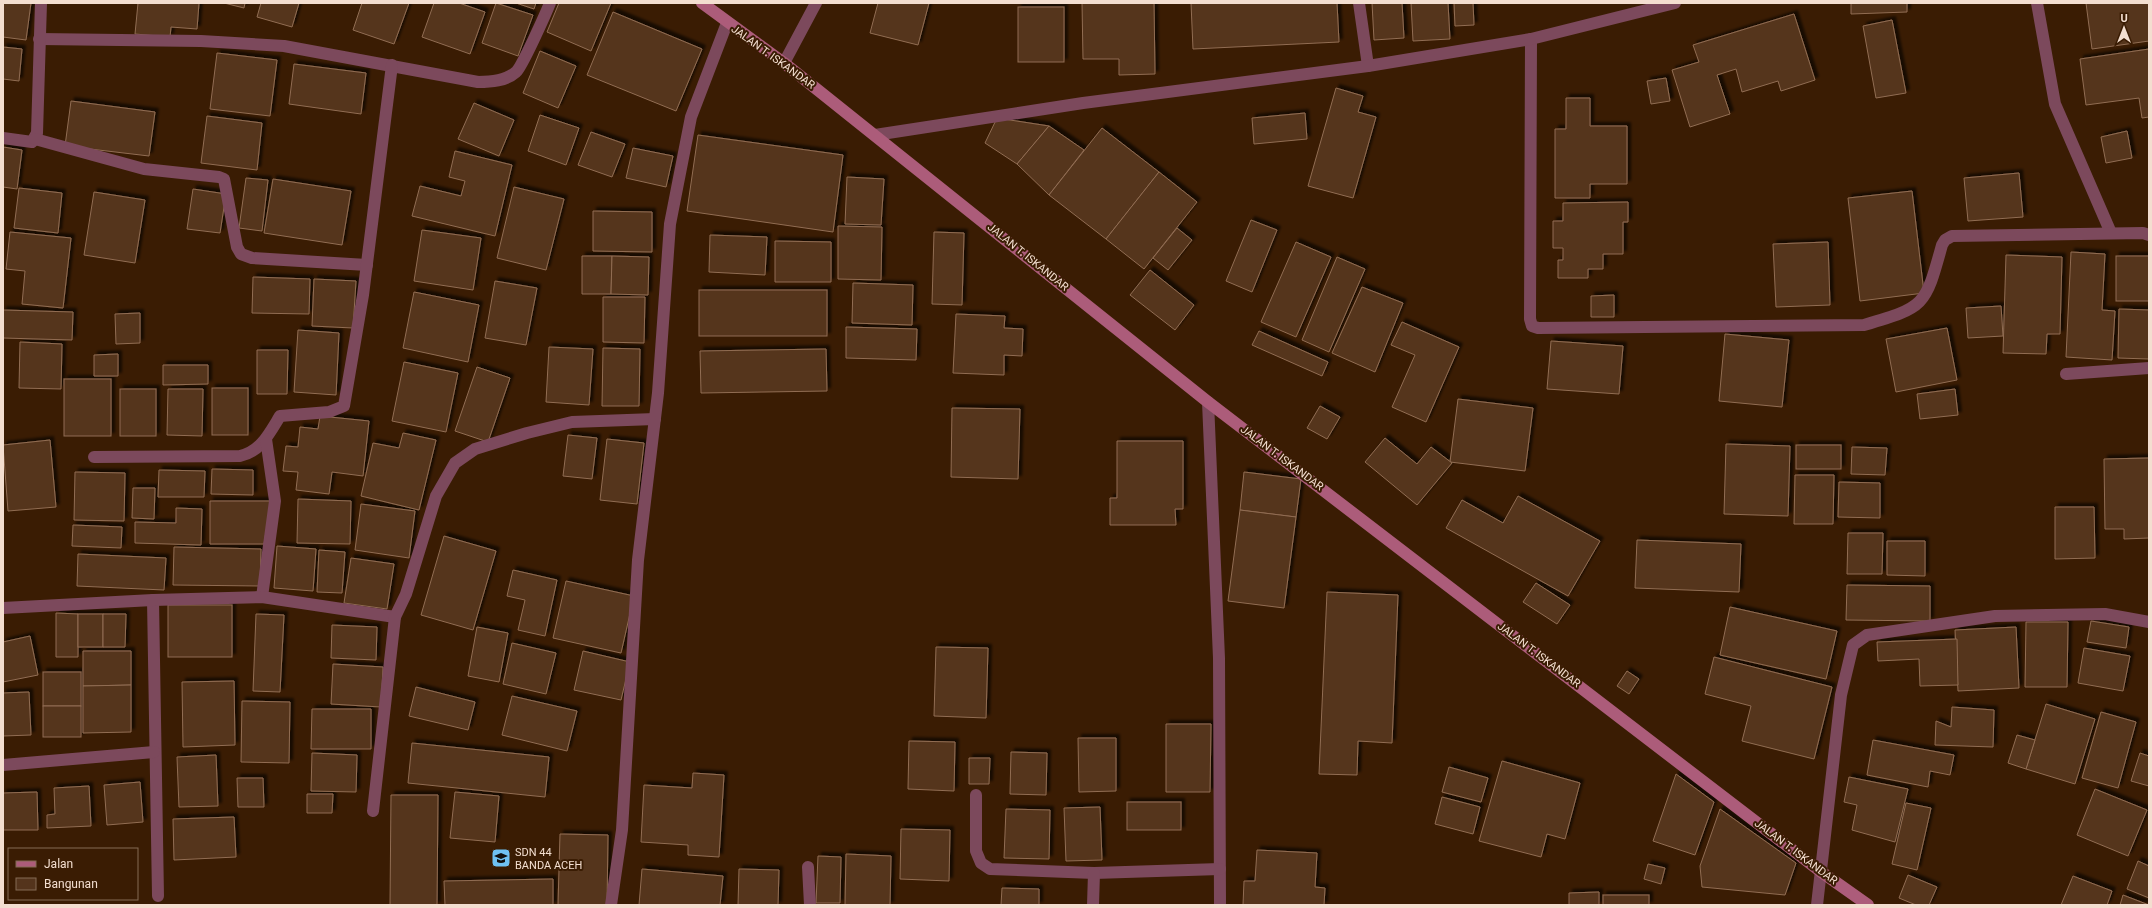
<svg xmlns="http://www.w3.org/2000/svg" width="2152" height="908" viewBox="0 0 2152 908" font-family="Roboto,sans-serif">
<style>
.building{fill:#54341c;stroke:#916d53;filter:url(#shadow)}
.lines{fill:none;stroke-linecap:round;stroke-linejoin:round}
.street{stroke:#7c495c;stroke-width:12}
.secondary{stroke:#ac5c7a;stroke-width:12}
.labels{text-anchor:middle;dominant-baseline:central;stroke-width:4;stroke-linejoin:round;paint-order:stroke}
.street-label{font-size:11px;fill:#f3ded0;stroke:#3a1c03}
.poi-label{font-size:11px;fill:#f3ded0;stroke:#3a1c03;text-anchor:start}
</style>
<defs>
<filter id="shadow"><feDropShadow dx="3.5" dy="-3.5" stdDeviation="1" flood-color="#0009"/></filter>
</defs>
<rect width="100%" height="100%" fill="#3a1c03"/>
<g class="building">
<polygon points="3,3 31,3 26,40 3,37"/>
<polygon points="138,3 199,3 197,29 171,27 170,37 135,34"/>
<polygon points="224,3 245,3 244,8"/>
<polygon points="261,3 299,3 292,27 257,17"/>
<polygon points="362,3 409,3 394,44 353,30"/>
<polygon points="434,3 459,3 485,12 470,54 422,37"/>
<polygon points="496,3 533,15 518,56 482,43"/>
<polygon points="516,3 536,3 534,9"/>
<polygon points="559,3 611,3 591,51 547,32"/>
<polygon points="878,3 929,3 918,45 870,33"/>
<polygon points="1082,3 1154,3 1155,74 1119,75 1119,59 1083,59"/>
<polygon points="1191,3 1337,3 1339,42 1193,49"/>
<polygon points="1372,3 1402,3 1404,38 1374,40"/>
<polygon points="1411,3 1448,3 1450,39 1413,41"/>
<polygon points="1454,3 1473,3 1474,25 1455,26"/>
<polygon points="1851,3 1907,3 1907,12 1851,14"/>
<polygon points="2086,3 2149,3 2149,41 2092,49"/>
<rect x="1018" y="7" width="46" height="55"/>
<polygon points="613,12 702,49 676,111 587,75"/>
<polygon points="1794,14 1815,80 1781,91 1778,81 1742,92 1736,69 1717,75 1730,114 1690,127 1672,70 1699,62 1693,45"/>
<polygon points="1892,20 1906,93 1876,98 1863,26"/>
<polygon points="3,47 22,49 19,81 3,79"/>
<polygon points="2149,49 2149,117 2142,118 2139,98 2086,105 2080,59"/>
<polygon points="540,51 576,66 558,108 523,93"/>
<polygon points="217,53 277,60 270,116 210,109"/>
<polygon points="294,64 366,73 361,114 289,104"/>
<polygon points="1666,78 1670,101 1651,104 1647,81"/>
<polygon points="1336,88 1363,96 1358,112 1376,117 1353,198 1308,186"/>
<polygon points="1566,98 1590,98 1590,126 1627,126 1627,184 1590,184 1590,198 1555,198 1555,129 1566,129"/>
<polygon points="71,101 155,112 149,156 65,146"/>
<polygon points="474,103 514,120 499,156 458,139"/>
<polygon points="1305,113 1307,139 1254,144 1252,118"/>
<polygon points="540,115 579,128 566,165 528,151"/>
<polygon points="207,116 262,123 257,170 201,163"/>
<polygon points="997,118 1049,126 1017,164 985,143"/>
<polygon points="1049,126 1084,150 1049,195 1017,164"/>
<polygon points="1102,128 1159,172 1106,239 1049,195"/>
<polygon points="2127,131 2132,158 2106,163 2101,137"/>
<polygon points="591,132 625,144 612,177 578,165"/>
<polygon points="698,135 843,155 833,232 687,211"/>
<polygon points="3,147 22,150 17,189 3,187"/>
<polygon points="633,148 673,156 666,187 626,178"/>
<polygon points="455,151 512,165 495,236 412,216 420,186 461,196 465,181 449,177"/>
<polygon points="1159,172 1197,202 1144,269 1106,239"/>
<polygon points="2019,173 2023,217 1968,221 1964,178"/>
<polygon points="847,177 884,179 881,225 845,224"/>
<polygon points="246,178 268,180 262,231 239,228"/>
<polygon points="273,179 351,191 342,245 264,233"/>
<polygon points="514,187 564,199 546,270 497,258"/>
<polygon points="19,188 62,193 58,233 14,228"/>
<polygon points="193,189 226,194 220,233 187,229"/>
<polygon points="1912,191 1924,293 1860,301 1848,198"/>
<polygon points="94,192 145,200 135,263 84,255"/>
<polygon points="1628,202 1628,222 1623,222 1623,254 1603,254 1603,269 1588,269 1588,278 1558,278 1558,260 1563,260 1563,248 1553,248 1553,221 1563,221 1563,203"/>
<polygon points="593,211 652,212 652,252 593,251"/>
<polygon points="1251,220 1277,230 1252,292 1226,281"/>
<polygon points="838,226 882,227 881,280 838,279"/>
<polygon points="1177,228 1192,240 1168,270 1153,258"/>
<polygon points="422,230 481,238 473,290 414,281"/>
<polygon points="10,232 71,238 63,308 22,304 25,271 6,269"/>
<polygon points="934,232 964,233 962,305 932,304"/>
<polygon points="710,235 767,237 765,275 709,272"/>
<polygon points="775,241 831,242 831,282 775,282"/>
<polygon points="1296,242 1331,257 1296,337 1261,322"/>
<polygon points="1828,242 1830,305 1776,307 1773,244"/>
<polygon points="2071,252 2105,254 2102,310 2115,311 2112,360 2066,357"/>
<polygon points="2006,255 2062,257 2060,334 2047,334 2046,354 2003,353"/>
<polygon points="582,256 612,256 611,294 582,294"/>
<polygon points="612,256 649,257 648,295 611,294"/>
<rect x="2116" y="256" width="33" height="45"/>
<polygon points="1337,257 1365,269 1329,352 1302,340"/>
<polygon points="1150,270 1194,305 1175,330 1130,295"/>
<polygon points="253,277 310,279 309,314 252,313"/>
<polygon points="314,279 356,281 353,328 312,326"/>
<polygon points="495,281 537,288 526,345 485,338"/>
<polygon points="853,283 913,285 912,325 852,323"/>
<polygon points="1362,287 1403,303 1375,372 1332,353"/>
<rect x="699" y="290" width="128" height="46"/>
<polygon points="414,292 479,305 468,362 403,348"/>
<polygon points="1614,295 1614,317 1591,317 1591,296"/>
<polygon points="603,297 645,297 644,343 603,342"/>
<polygon points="2001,306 2003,336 1968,338 1966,308"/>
<polygon points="2119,309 2149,310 2149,359 2118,358"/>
<polygon points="3,310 73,312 72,340 3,338"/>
<polygon points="140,313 140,343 116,344 115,314"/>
<polygon points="956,314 1005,316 1004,328 1023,329 1022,356 1004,355 1004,375 953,373"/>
<polygon points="1402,322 1459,347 1426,422 1392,407 1415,355 1391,345"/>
<polygon points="846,327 917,329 916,360 846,358"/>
<polygon points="1947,328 1957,380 1896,392 1886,339"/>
<polygon points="298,330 339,333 336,395 294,392"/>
<polygon points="1259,331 1328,362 1322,376 1252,345"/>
<polygon points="1725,334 1789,340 1782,407 1719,401"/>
<polygon points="1551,341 1623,346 1619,394 1547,389"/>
<polygon points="20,342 62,344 61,389 19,388"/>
<polygon points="549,347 593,349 589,405 546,402"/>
<polygon points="603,348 640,349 639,406 602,406"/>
<polygon points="826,349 827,391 701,393 700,351"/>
<polygon points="257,350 288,350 287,394 257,394"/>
<polygon points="118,354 118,376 94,376 94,355"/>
<polygon points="404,362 458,373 446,432 392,421"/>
<polygon points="163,365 208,365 208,384 163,385"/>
<polygon points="477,367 510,378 488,442 455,431"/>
<rect x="64" y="379" width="47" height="57"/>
<rect x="212" y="388" width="36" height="47"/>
<rect x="120" y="389" width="36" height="47"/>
<polygon points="168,389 203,389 202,436 167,435"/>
<polygon points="1955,389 1958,415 1920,419 1917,394"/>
<polygon points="1458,399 1533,408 1525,471 1450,462"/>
<polygon points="1320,406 1340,417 1327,439 1307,428"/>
<polygon points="952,408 1020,409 1018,479 951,477"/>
<polygon points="320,416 369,421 363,476 332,472 329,494 296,490 298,472 283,471 286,446 298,447 300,427 318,429"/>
<polygon points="403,433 436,440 419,510 361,496 373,443 399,448"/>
<polygon points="568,435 597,438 592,479 563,476"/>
<polygon points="1385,438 1417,464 1431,447 1452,463 1417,505 1365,462"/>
<polygon points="607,439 644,443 637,504 600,500"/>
<polygon points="50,440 56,507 8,511 3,445"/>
<polygon points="1117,441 1183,441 1183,509 1175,509 1176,525 1110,525 1110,498 1117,498"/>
<polygon points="1726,444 1790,446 1788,516 1724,514"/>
<rect x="1796" y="445" width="45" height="24"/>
<polygon points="1852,447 1887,448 1885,475 1851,474"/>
<polygon points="2149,458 2149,538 2124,539 2124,529 2105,529 2104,459"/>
<polygon points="212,469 253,470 253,495 211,494"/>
<polygon points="159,470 205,471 204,497 158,497"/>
<polygon points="75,472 125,473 124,521 74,520"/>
<polygon points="1244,472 1301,479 1296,517 1240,510"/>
<polygon points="1795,475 1834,475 1833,524 1794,524"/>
<polygon points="1839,482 1880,483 1880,518 1838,517"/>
<polygon points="133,488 155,488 154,519 132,518"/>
<polygon points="1518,496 1600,541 1568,596 1446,528 1462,500 1503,523"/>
<polygon points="298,499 351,501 350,544 297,543"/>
<polygon points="210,501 271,501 264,544 210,544"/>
<polygon points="361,504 415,511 409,558 355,550"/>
<polygon points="2055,507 2094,507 2095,558 2055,559"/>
<polygon points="176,508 202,509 201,545 135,543 135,522 176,523"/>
<polygon points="1240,510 1296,517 1284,608 1228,601"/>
<polygon points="73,525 122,527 121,548 72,546"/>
<polygon points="1848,533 1883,533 1882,574 1847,574"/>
<polygon points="444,536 496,551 473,630 421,615"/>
<polygon points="1637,540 1741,544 1739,592 1635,588"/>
<polygon points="1887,541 1925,541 1925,576 1887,575"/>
<polygon points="277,546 316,549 313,591 274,588"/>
<polygon points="174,547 261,549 260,586 173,585"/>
<polygon points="319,550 345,552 342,593 317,592"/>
<polygon points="78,554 166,558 164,590 77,586"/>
<polygon points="351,558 394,564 387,609 344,603"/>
<polygon points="513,570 557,580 545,636 518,630 525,600 507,596"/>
<polygon points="566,581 634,596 621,653 553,638"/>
<polygon points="1536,583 1570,605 1557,624 1523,602"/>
<polygon points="1847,585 1930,586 1930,621 1846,620"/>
<polygon points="1327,592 1398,595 1392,743 1358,741 1357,775 1319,774"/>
<rect x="168" y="605" width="64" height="52"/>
<polygon points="1730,607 1837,631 1826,679 1720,655"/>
<polygon points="56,613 78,614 78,657 56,657"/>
<rect x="78" y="614" width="25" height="33"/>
<polygon points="103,614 126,614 125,647 103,647"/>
<polygon points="256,614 284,615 280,692 253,691"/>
<polygon points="2091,621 2129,627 2126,648 2087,642"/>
<polygon points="2026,622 2068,622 2067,687 2025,687"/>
<polygon points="332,625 377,627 376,660 331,658"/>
<polygon points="477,627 508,633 499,682 468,676"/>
<polygon points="2016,627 2019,688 1958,691 1955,630"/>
<polygon points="30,636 38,675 3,682 3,642"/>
<polygon points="1957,639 1958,685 1920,686 1919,659 1878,661 1877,642"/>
<polygon points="512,643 556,653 546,694 503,684"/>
<polygon points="936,647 988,648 986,718 934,716"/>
<polygon points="2084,648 2130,656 2123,691 2078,683"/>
<polygon points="83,651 131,651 131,685 83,686"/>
<polygon points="583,651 630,662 621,700 574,690"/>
<polygon points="1714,657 1832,687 1814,759 1742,741 1751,706 1705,694"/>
<polygon points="333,664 383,667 381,707 331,704"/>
<polygon points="1627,671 1639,679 1629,694 1617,686"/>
<rect x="43" y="672" width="38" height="34"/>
<polygon points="234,681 235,745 183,747 182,682"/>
<polygon points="131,685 131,732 83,733 83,686"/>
<polygon points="416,687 475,702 468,730 409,716"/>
<polygon points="29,692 31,735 3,736 3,693"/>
<polygon points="512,696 577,711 567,751 502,735"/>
<polygon points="242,701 290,702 289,763 241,762"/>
<polygon points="2046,704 2095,719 2075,784 2026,769"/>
<rect x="43" y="706" width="38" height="31"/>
<polygon points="1952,707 1994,710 1993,747 1935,745 1936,721 1951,727"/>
<polygon points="312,709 371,709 371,749 311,749"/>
<polygon points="2101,712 2136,722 2118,788 2082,778"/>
<polygon points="1166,724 1211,724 1210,792 1166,792"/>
<polygon points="2017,735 2035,740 2026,769 2008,763"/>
<polygon points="1078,738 1116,738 1116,791 1079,792"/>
<polygon points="1873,740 1954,755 1950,775 1930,771 1928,787 1867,775"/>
<polygon points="909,741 955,742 954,791 908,789"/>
<polygon points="412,743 549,757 545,797 408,783"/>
<polygon points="1011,752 1047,753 1046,795 1010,794"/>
<polygon points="312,753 357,755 356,792 311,791"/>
<polygon points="2140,753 2149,756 2149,786 2131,781"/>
<polygon points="216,755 218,806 179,807 177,757"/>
<polygon points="969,758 990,758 989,784 969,784"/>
<polygon points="1502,761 1580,783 1565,839 1547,834 1541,857 1479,841"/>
<polygon points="1449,767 1488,778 1481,802 1442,792"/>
<polygon points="693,773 724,775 719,857 688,855 688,845 641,842 644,785 692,788"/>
<polygon points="1676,774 1714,802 1695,855 1653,841"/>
<polygon points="1849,777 1908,789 1895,842 1852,830 1857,805 1844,802"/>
<polygon points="237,778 263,778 264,807 238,807"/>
<polygon points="140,782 143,822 107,825 104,785"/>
<polygon points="89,786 91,826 47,828 47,815 55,814 54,788"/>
<polygon points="2095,789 2147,810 2128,856 2077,835"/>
<polygon points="37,792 38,830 3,830 3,793"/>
<polygon points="455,792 499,796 495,842 450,838"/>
<polygon points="307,794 333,794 332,813 307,813"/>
<polygon points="391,795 438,795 437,905 390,905"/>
<polygon points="1442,797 1480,807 1473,834 1435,824"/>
<rect x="1127" y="802" width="54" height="28"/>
<polygon points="1906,803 1931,808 1917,870 1892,864"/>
<polygon points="1100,807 1102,860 1066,861 1064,808"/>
<polygon points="1006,809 1050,810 1049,859 1004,858"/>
<polygon points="1720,809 1796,863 1785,895 1702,887 1700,866"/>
<polygon points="234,817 236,857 174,860 173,819"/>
<polygon points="901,829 950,830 949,881 900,879"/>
<polygon points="560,834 608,835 607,905 558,905"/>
<polygon points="1257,850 1317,853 1315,887 1325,888 1324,905 1243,905 1244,881 1255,881"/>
<polygon points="846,854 891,856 890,905 845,905"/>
<polygon points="818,856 841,857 840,903 816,903"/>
<polygon points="2138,861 2149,866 2149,898 2127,889"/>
<polygon points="1648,864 1665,868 1661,884 1644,879"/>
<polygon points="642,869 723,876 720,905 639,905"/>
<polygon points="739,869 779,870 778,905 738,905"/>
<polygon points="1908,875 1937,887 1929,905 1916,905 1899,898"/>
<polygon points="2073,876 2112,891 2107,905 2061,905"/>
<polygon points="553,879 553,905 445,905 444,881"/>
<polygon points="1002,888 1039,889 1039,905 1001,905"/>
<polygon points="1599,892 1599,905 1569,905 1569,893"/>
<rect x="1603" y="895" width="46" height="10"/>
<polygon points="2123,895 2149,905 2120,905"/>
</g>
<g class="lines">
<g class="street">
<polyline points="1359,3 1368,66"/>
<polyline points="2037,3 2055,104 2111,233"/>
<path d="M 39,39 L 201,41 L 284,46 L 478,82 C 491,82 506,81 516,72 C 522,67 546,13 550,3"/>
<path d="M 1531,39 L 1530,319 L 1532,326 L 1538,328 L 1864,325 C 1925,307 1925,307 1942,245 L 1945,240 L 1952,236 L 2143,233 L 2149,235"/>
<polyline points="784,63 816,3"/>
<polyline points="875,135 1083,103 1368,66 1531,39 1675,3"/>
<polyline points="3,138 32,142 37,133 41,3"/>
<polyline points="35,139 144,169 219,177 224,179 237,247 241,254 252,258 367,265"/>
<polyline points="2066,374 2149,368"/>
<polyline points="1208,402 1219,658 1220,905"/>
<path d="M 94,457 L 240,456 C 261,451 269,434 280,416 L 329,412 L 344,406 L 363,295 L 392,65"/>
<polyline points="262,597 275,501 266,439"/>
<polyline points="153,600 158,896"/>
<polyline points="3,608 153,600 262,597 395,617"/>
<polyline points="3,765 154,752"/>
<polyline points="976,795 976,851 981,863 990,869 1094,873 1220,869"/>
<polyline points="373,811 395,617 406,594 436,496 455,463 475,449 527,433 572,422 655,419"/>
<polyline points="808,867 810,905"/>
<polyline points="611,905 622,830 638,560 658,393 670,224 691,117 727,23"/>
<polyline points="1093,905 1094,873"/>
<polyline points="1817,905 1841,695 1853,645 1867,635 1995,616 2105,614 2149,622"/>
</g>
<polyline class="secondary" points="702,3 784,63 1208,402 1820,871 1868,905"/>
</g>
<defs>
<symbol id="school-square" viewBox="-11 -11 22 22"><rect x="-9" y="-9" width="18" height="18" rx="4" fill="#6fc2f4" stroke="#3a1c03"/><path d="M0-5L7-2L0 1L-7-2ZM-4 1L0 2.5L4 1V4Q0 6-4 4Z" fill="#111"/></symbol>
</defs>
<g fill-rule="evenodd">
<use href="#school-square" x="490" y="847" width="22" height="22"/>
</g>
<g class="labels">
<g class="street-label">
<text transform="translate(773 57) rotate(36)">JALAN T. ISKANDAR</text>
<text transform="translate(1028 257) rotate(39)">JALAN T. ISKANDAR</text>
<text transform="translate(1282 458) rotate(37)">JALAN T. ISKANDAR</text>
<text transform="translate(1539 655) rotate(37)">JALAN T. ISKANDAR</text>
<text transform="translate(1796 852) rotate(37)">JALAN T. ISKANDAR</text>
</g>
<g class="poi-label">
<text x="515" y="852">SDN 44<tspan x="515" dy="13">BANDA ACEH</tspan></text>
</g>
</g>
<rect width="2152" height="908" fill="none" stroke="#f3ded0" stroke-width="8"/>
<rect x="8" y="848" width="130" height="52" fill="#3a1c03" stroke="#846a55"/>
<rect x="16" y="861" width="20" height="6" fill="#ac5c7a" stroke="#846a55"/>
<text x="44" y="868" font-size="12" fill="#f3ded0">Jalan</text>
<rect x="16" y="878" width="20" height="12" fill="#54341c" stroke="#846a55"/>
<text x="44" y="888" font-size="12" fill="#f3ded0">Bangunan</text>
<g transform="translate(2124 28)" stroke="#3a1c03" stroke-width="3" paint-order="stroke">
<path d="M0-3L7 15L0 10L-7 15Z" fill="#f3ded0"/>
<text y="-6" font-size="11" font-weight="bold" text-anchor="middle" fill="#f3ded0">U</text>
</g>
</svg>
